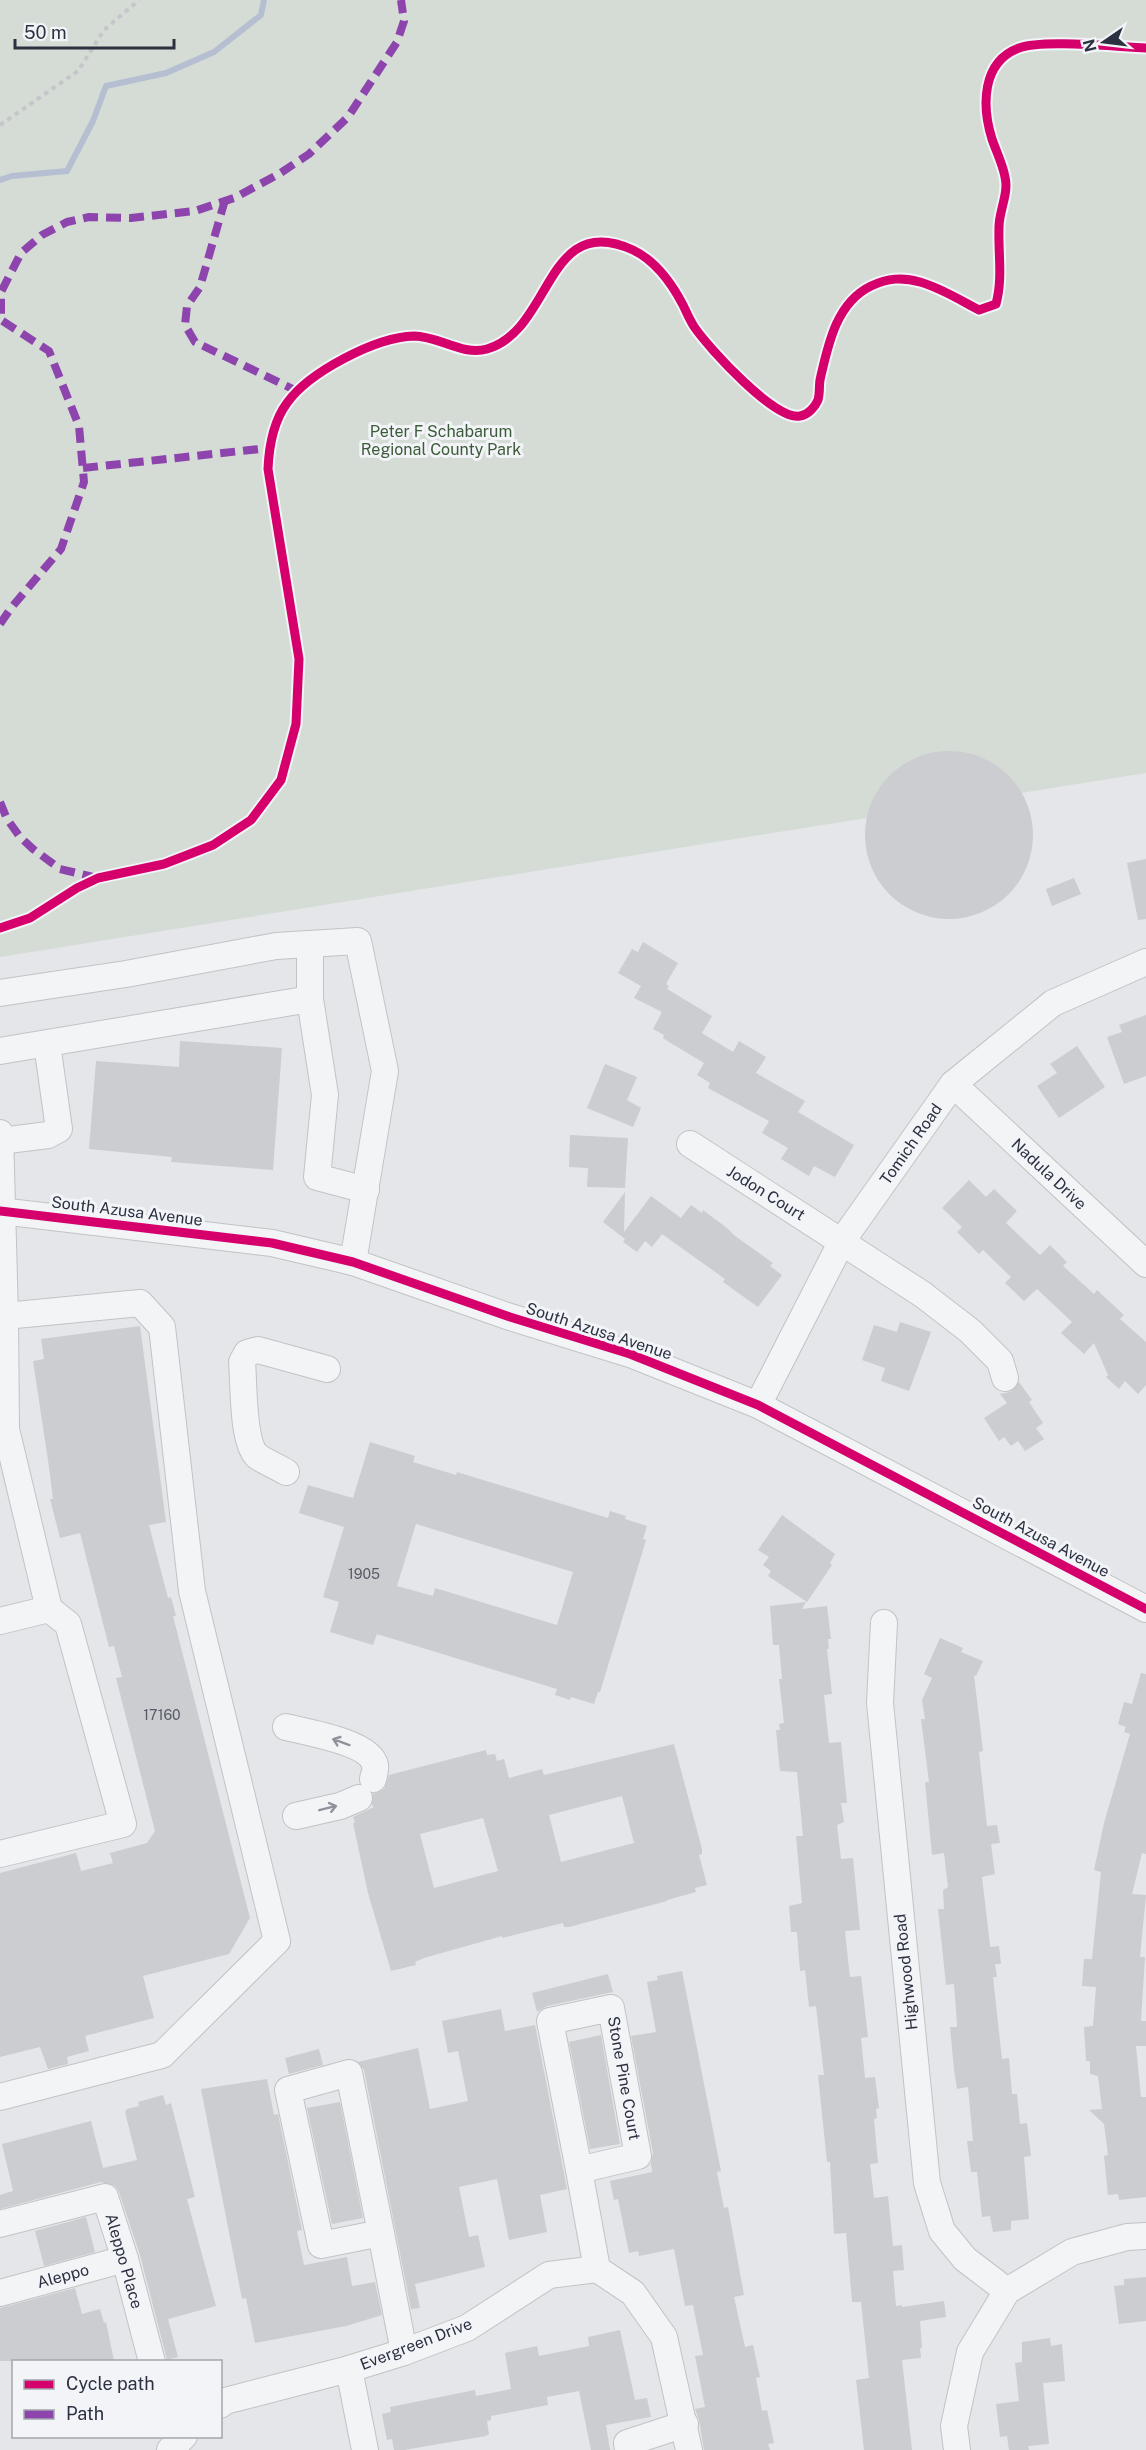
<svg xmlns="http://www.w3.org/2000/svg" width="1146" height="2450" viewBox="0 0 1146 2450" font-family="'Public Sans',sans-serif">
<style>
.green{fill:#d4dcd5}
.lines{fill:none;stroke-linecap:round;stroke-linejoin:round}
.stream{stroke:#b5bfd1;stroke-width:6}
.building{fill:#cbcdd1;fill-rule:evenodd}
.minor-casing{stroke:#c1c3c5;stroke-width:28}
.path{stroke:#c5c6ca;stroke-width:4;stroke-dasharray:4.5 4.5;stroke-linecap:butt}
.minor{stroke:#f3f4f5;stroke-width:26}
.quiet{stroke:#8e44ad;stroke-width:8;stroke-dasharray:15 8;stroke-linecap:butt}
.cycleway-casing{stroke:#f2f4f7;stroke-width:13}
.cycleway{stroke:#d6006c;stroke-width:9}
.oneway{stroke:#90929b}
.labels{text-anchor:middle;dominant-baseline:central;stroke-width:6;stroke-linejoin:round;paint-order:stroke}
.number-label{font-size:14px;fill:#565a66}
.park-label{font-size:16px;fill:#3c5b3a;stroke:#f2f4f7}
.street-label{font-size:16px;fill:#2c3141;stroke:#f2f4f7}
</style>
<rect width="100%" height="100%" fill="#e4e6e9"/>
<polygon class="green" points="0,0 1146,0 1146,773 0,957"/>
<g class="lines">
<polyline class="stream" points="0,180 12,176 67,171 93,121 106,86 166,73 214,52 261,15 264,0"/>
</g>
<g class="building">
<circle cx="949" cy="835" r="84"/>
<polygon points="1146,859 1146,919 1138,920 1127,863"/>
<polygon points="1074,878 1081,894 1052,906 1046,889"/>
<polygon points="643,942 678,963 666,984 669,986 667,989 712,1016 702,1033 733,1052 739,1041 766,1057 756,1073 805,1101 798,1112 854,1145 835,1177 814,1166 809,1176 781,1159 788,1148 762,1133 769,1121 708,1088 710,1083 697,1075 704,1063 669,1042 663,1038 664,1035 653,1029 662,1012 634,998 641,986 618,973 632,949 638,952"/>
<polygon points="1146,1015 1146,1076 1124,1084 1107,1037 1122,1032 1119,1025"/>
<polygon points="180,1041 282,1048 273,1170 171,1162 172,1157 89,1149 96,1061 179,1067"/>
<polygon points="1077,1046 1105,1087 1059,1118 1037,1086 1057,1073 1050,1064"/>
<polygon points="605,1064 637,1077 627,1100 641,1108 633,1127 587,1108"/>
<polygon points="570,1135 628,1138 625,1188 587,1187 588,1168 569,1167"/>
<polygon points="969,1180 986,1197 994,1189 1017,1211 1006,1223 1040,1255 1050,1245 1067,1262 1063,1266 1094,1294 1097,1290 1124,1315 1120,1319 1146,1342 1146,1385 1138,1394 1125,1381 1119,1389 1106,1377 1108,1375 1094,1343 1084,1354 1061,1333 1072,1322 1037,1289 1024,1301 1005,1283 1011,1277 983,1250 979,1254 957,1232 962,1227 942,1208"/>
<polygon points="625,1192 624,1232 651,1196 681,1218 691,1205 702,1213 703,1210 727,1228 735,1236 773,1263 770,1266 782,1275 758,1307 723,1282 725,1279 662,1234 652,1247 645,1241 637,1252 623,1242 625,1239 603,1222"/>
<polygon points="900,1322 931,1332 909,1391 881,1381 885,1368 862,1360 874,1325 897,1332"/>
<polygon points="140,1326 166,1522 149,1525 168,1598 171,1597 176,1616 173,1616 250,1918 229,1954 143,1976 154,2018 85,2036 89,2051 67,2057 68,2064 48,2069 40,2047 0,2057 0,1873 76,1853 81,1871 113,1863 110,1853 147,1843 155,1831 116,1678 122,1677 114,1646 109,1647 80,1533 60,1538 50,1499 53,1499 49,1467 33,1361 44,1359 41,1339"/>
<polygon points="1019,1382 1032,1400 1029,1402 1043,1423 1036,1428 1044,1439 1025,1451 1018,1441 1011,1446 1004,1437 999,1441 984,1418 1007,1403 1000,1394 1010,1392"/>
<path d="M 370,1442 L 415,1456 L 413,1462 L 456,1475 L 457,1472 L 608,1518 L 610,1511 L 626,1516 L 625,1519 L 647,1526 L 643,1539 L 646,1540 L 631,1590 L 600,1692 L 598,1692 L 594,1704 L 571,1697 L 570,1700 L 555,1695 L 557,1689 L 377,1634 L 373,1645 L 330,1632 L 339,1602 L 323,1597 L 344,1527 L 299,1513 L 308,1485 L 353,1498 ZM 416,1524 L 573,1572 L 557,1625 L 435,1588 L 433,1596 L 397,1586 Z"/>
<polygon points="782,1515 835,1554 830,1563 832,1565 807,1602 768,1576 771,1571 763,1565 769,1557 758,1550"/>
<polygon points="806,1602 802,1609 827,1606 831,1639 828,1639 829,1649 827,1649 832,1694 824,1695 829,1743 841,1742 847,1803 841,1803 844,1822 837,1825 841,1859 853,1858 860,1930 845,1931 848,1960 850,1977 861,1976 868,2037 861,2038 865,2078 875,2077 879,2108 876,2109 877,2118 874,2119 878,2163 870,2164 874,2198 888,2196 893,2246 902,2245 904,2270 893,2271 896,2306 902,2305 902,2307 944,2301 946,2317 920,2321 922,2348 920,2348 921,2358 902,2360 912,2450 864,2450 856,2380 869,2378 861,2302 852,2302 852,2301 846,2233 834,2234 830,2162 827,2162 818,2075 824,2075 816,2006 809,2007 805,1970 800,1971 797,1932 791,1932 789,1906 802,1903 796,1836 803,1836 797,1772 780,1771 776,1730 780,1730 779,1724 784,1723 779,1679 782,1679 779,1645 773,1645 770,1606"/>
<polygon points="940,1638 963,1648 961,1652 983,1661 976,1676 974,1675 983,1751 979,1752 987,1826 997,1825 1000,1843 991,1844 995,1874 982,1877 990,1945 990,1947 999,1946 1001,1964 995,1964 997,1977 993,1977 1002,2059 1009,2058 1012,2094 1017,2094 1020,2124 1027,2123 1031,2156 1024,2157 1029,2219 1011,2221 1011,2230 993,2232 990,2216 982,2217 977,2172 971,2172 967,2141 973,2141 968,2087 957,2089 954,2069 950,2027 957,2027 957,2024 954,1984 946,1985 938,1909 944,1909 943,1890 948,1887 944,1853 932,1855 925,1782 929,1782 921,1719 925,1719 922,1700 932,1678 924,1674"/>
<polygon points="1141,1673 1146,1674 1146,1854 1142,1853 1132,1894 1146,1895 1140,1957 1145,1957 1141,2021 1146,2021 1146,2046 1136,2046 1141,2097 1146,2097 1146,2197 1119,2200 1118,2194 1108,2195 1104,2156 1108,2155 1104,2124 1089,2110 1102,2109 1098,2076 1090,2074 1090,2061 1086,2061 1084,2027 1093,2026 1096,1987 1082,1986 1084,1959 1092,1959 1101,1872 1094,1870 1104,1823 1130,1734 1124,1732 1126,1727 1118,1724 1124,1702 1132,1704"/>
<path d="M 674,1744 L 702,1849 L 702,1854 L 699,1855 L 707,1885 L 695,1888 L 696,1892 L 667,1900 L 667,1901 L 569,1927 L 564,1927 L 563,1923 L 502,1938 L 502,1936 L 424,1958 L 415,1962 L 416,1965 L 391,1971 L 368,1893 L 353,1823 L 355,1823 L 353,1817 L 374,1807 L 372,1805 L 373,1794 L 384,1789 L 389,1775 L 486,1750 L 487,1755 L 495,1754 L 497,1761 L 504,1759 L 509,1778 L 542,1769 L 544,1775 ZM 622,1796 L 634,1843 L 561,1862 L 549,1815 ZM 483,1818 L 498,1871 L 434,1888 L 420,1834 Z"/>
<polygon points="682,1971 721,2171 717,2172 724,2208 728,2207 744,2295 734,2297 745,2347 753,2345 760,2377 756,2378 762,2411 767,2410 774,2443 768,2444 770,2450 704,2450 699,2420 695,2409 705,2407 695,2356 703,2355 693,2305 685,2306 674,2249 639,2256 638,2251 629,2253 618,2199 614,2200 610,2181 652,2172 651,2163 653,2153 631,2036 656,2032 647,1982 658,1980 657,1976"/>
<polygon points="608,1974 613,1992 547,2006 537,2012 532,1993"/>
<polygon points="501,2009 505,2031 535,2025 567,2189 540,2195 547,2232 509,2240 497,2179 459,2187 469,2237 478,2235 485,2267 415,2284 420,2308 411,2309 364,2070 358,2062 418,2048 430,2109 468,2101 458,2051 448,2053 442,2021"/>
<polygon points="601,2035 620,2144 590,2149 569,2042"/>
<polygon points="319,2049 323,2065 289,2074 285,2058"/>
<polygon points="267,2079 274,2115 278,2114 302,2230 297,2231 304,2265 347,2257 352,2286 375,2282 382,2315 346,2326 255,2343 246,2298 242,2299 201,2089"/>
<polygon points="163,2095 166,2105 171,2103 195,2197 187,2199 216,2306 168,2319 178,2357 167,2360 140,2255 119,2192 115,2186 101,2182 0,2209 0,2195 13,2191 2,2144 91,2121 103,2168 137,2160 125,2112 127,2109 139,2106 138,2102"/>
<polygon points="340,2102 363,2218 332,2224 307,2108"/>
<polygon points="86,2217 95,2252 44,2266 35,2231"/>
<polygon points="1146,2277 1146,2321 1119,2324 1114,2286 1124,2285 1124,2279"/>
<polygon points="75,2288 82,2314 100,2309 104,2323 106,2322 114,2361 0,2361 0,2308"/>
<polygon points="620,2330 635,2400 647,2398 651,2417 606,2425 610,2450 591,2450 579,2391 547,2397 548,2405 491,2416 491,2420 487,2421 489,2434 486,2436 404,2450 394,2450 392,2439 387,2440 382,2414 391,2412 390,2407 475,2390 476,2396 511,2389 505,2353 537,2346 539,2356 589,2346 588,2337"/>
<polygon points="1050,2338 1051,2346 1062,2344 1065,2381 1043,2383 1049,2444 1028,2446 1029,2450 1009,2450 1007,2436 1000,2437 996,2404 1019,2401 1015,2363 1022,2362 1022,2342"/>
</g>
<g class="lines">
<defs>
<g id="minor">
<polyline points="0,993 126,974 276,946 358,941 385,1071 353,1262"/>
<polyline points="310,999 325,1095 317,1177 366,1190"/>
<polyline points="0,1051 310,999 310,944"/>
<polyline points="953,1084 1146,1264"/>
<polyline points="0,1133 5,1316 6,1429 0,1429"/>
<polyline points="0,1141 48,1135 59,1129 47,1044"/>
<polyline points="690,1144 922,1294 970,1331 1000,1361 1005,1378"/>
<polyline points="0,1211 272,1243 353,1262 510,1317 630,1354 758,1405 1146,1609"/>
<polyline points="758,1405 842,1241 953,1084 1053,1003 1146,962"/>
<path d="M 286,1472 C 278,1467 265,1462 257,1456 C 242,1442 244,1382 242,1362 L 247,1353 L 258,1350 L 327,1369"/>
<polyline points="0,1621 49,1609 6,1429"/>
<polyline points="884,1623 880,1703 927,2183 942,2231 965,2259 1007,2291"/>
<path d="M 286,1727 C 305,1732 370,1742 375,1765 C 376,1769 374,1775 373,1779"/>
<polyline points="296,1816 340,1806 359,1798"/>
<polyline points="0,1854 123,1824 68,1624 49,1609"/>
<polygon points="611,2008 638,2156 579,2170 550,2021"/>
<polygon points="349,2073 381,2233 321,2245 288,2090"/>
<polyline points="0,2097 162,2055 277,1941 192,1591 162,1327 140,1303 5,1316"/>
<polyline points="579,2170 597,2269"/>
<polyline points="0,2224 105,2197 125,2259 152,2362"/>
<polyline points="381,2233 404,2352"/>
<polyline points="0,2293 125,2259"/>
<polyline points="349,2369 365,2450"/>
<polyline points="220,2405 225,2401 349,2369 404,2352 467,2328 549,2275 597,2269 633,2293 664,2337 689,2450"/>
<polyline points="170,2450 184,2436"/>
<polyline points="628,2450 627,2443 685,2424"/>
<polyline points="957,2450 954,2426 970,2352 1007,2291 1072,2252 1127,2237 1146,2236"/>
</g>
</defs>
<use href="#minor" class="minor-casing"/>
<polyline class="path" points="0,125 78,71 104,30 139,0"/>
<use href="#minor" class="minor"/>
<g class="quiet">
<polyline points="225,200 200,287 187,306 185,325 195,342 297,391"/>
<polyline points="83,468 269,448"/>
<polyline points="0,624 11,608 61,549 84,482 79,426 49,351 1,320 1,292 21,253 42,235 67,222 89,217 131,218 195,211 234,198 279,174 309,154 348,117 397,42 404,21 401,0"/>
<polyline points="0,802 7,819 20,837 33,849 60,869 98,878"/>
</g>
<defs>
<g id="cycleway">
<path d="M 0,928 L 30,918 L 77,888 L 98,878 L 164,864 L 213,845 L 251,820 L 281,780 L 296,724 L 299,659 L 268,469 C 269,446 273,422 287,403 C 309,372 376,337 414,336 C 439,336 462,356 487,349 C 553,330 545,210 633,250 C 656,261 672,284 683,305 C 687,313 690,321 695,328 C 709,348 775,421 800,416 C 808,415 815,407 818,400 C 820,393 819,386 820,380 C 828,345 836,303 871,286 C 888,278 902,277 920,282 C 941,288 960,300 979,310 L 996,304 C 1003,278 998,253 999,227 C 999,210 1009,194 1005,177 C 1003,165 996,151 992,139 C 982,107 981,62 1019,48 C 1043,39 1117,47 1146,48"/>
<polyline points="0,1211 272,1243 353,1262 510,1317 630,1354 758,1405 1146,1609"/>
</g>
</defs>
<use href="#cycleway" class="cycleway-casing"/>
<use href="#cycleway" class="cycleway"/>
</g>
<defs><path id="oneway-shaft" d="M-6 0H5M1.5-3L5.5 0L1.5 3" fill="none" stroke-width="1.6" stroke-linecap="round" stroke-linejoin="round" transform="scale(1.5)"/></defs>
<g class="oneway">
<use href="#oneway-shaft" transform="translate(341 1742) rotate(-160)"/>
<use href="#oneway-shaft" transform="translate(328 1808) rotate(-14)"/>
</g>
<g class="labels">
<g class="number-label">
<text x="364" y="1574">1905</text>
<text x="162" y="1715">17160</text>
</g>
<g class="park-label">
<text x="441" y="431">Peter F Schabarum<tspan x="441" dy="18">Regional County Park</tspan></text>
</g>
<g class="street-label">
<text transform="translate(911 1144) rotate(-55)">Tomich Road</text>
<text transform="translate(1049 1174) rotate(43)">Nadula Drive</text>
<text transform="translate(766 1193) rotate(32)">Jodon Court</text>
<text transform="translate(127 1211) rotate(7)">South Azusa Avenue</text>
<text transform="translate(599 1331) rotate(18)">South Azusa Avenue</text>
<text transform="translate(1041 1537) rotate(28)">South Azusa Avenue</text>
<text transform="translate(906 1972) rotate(-96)">Highwood Road</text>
<text transform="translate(624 2078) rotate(80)">Stone Pine Court</text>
<text transform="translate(124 2261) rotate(74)">Aleppo Place</text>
<text transform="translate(63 2276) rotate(-15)">Aleppo</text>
<text transform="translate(416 2344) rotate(-21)">Evergreen Drive</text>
</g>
</g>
<rect x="12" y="2360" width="210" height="78" fill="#f2f4f7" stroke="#a3a6ae" stroke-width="1.5"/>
<rect x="24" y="2380" width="30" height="9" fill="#d6006c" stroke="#a3a6ae" stroke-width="1.5"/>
<text x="66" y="2390" font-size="18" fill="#2c3141">Cycle path</text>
<rect x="24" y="2410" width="30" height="9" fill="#8e44ad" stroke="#a3a6ae" stroke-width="1.5"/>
<text x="66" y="2420" font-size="18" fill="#2c3141">Path</text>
<g transform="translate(1104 42) rotate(256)" stroke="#f2f4f7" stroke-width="4.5" paint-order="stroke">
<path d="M0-4.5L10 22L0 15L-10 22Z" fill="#2c3141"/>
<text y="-9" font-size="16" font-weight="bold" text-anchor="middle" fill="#2c3141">N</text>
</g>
<path d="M15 39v9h159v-9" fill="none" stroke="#2c3141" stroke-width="3"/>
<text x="24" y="39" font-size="18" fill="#2c3141" stroke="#f2f4f7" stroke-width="4.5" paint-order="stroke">50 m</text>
</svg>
